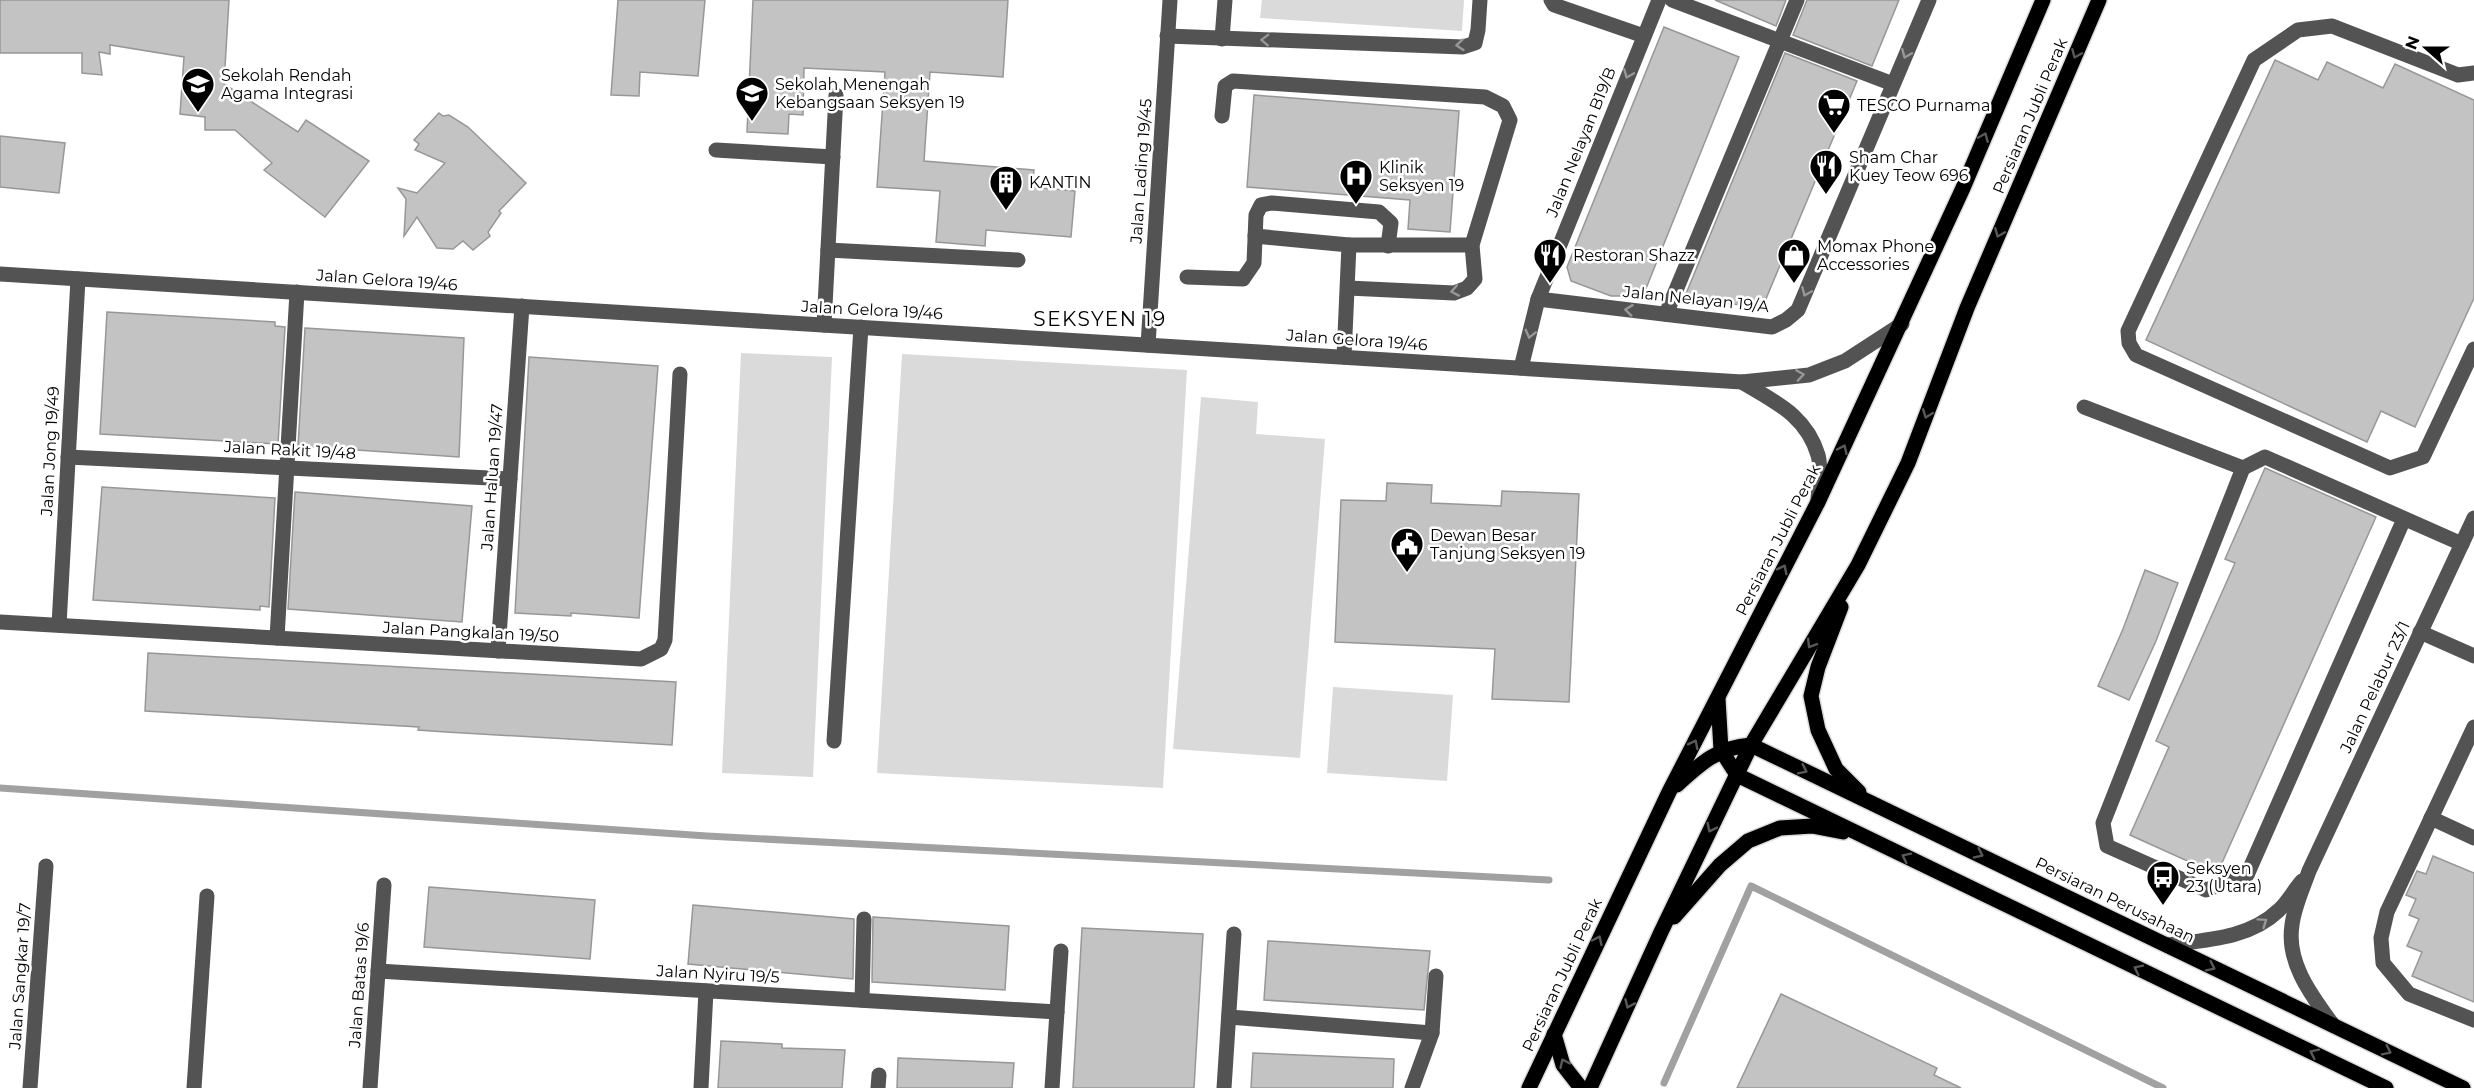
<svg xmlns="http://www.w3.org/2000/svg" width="2474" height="1088" viewBox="0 0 2474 1088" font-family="Montserrat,sans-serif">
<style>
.green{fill:#dadada}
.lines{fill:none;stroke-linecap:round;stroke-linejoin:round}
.stream{stroke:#a1a1a1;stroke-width:7}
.building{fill:#c3c3c3;stroke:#979797;stroke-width:1.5}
.major-casing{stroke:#dbdbdb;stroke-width:18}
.minor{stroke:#535353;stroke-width:15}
.major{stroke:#000;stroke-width:15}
.oneway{stroke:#989898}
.oneway2{stroke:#595959}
.labels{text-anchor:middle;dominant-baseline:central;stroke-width:5;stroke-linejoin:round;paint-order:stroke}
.poi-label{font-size:16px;fill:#000;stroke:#fff;text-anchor:start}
.street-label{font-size:16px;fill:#000;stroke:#fff}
.quarter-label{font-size:20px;letter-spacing:1.5px;fill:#000;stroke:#fff}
</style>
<rect width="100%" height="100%" fill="#fff"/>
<g class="green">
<polygon points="1262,0 1464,0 1462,31 1260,18"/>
<polygon points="741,353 832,357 813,777 722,773"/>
<polygon points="902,354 1187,370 1163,788 877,773"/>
<polygon points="1201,397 1258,402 1256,434 1325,439 1300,758 1173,749"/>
<polygon points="1333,687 1453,695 1447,781 1327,773"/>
</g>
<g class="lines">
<g class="stream">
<polyline points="0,788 707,836 1549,880"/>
<polyline points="1664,1083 1751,886 2163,1088"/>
</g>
</g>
<g class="building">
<polygon points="0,0 229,0 224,84 298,132 306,120 369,161 325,217 264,170 272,163 235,130 205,130 205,117 180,114 184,57 110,45 110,54 99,52 102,75 82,73 82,53 0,53"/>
<polygon points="618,0 705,0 698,76 640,72 639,96 611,95"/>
<polygon points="753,0 1008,0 1003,77 930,72 924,161 1034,170 1032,187 1075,191 1071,237 986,230 985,246 936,242 940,191 877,187 885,72 804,68 803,115 789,114 788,134 747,132"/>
<polygon points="1715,0 1786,0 1776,26"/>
<polygon points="1807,0 1899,0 1872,66 1793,35"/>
<polygon points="1664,27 1739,57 1643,296 1611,296 1571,281 1567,267"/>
<polygon points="1785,53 1857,81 1763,306 1683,301"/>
<polygon points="2275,60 2318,80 2327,62 2383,88 2395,64 2474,100 2474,298 2415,427 2381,411 2367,442 2146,340"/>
<polygon points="1254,95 1459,111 1450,232 1408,229 1410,200 1247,187"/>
<polygon points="439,113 443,116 449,115 468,127 526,183 499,211 501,213 488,232 490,236 473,250 463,241 453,249 437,248 417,217 404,236 406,199 398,188 417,193 445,163 415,150 419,144 414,140"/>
<polygon points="0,136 65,143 59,193 0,187"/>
<polygon points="107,312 275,322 275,326 285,327 278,444 100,434"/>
<polygon points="305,328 464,338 459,457 298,446"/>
<polygon points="529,357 658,366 639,618 571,613 571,616 515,613"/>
<polygon points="2265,468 2376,517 2222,863 2205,869 2130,835 2169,747 2156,741 2235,563 2225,559"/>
<polygon points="1387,483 1432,485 1431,503 1501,506 1502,491 1579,494 1569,702 1492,699 1495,649 1335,642 1341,500 1386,501"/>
<polygon points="102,487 275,498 269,607 260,606 260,610 93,600"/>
<polygon points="295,492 472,506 462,622 288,609"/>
<polygon points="2145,570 2178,583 2156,641 2129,700 2098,686 2123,629"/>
<polygon points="148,653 676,682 672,745 446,732 418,730 419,727 145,711"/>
<polygon points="2433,856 2474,873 2474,1002 2412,976 2422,952 2407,946 2419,919 2409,915 2416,899 2406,895 2417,871 2426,874"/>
<polygon points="429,887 595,900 590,959 424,947"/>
<polygon points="693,905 854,919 853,979 688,964"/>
<polygon points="873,917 1009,926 1005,990 872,982"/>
<polygon points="1082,928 1203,934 1194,1088 1073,1088"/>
<polygon points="1268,941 1430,951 1424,1010 1264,1000"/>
<polygon points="1781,994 1937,1068 1934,1075 1961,1088 1737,1088"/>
<polygon points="721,1041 782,1044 782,1048 845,1050 842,1088 718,1088"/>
<polygon points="1253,1053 1394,1059 1393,1088 1251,1088"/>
<polygon points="898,1058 1014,1063 1012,1088 897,1088"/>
</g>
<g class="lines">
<defs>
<g id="major">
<polyline points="1841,607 1818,667 1811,696 1818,730 1836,769 1859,792"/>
<polyline points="1718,699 1721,750 1737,775"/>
<polyline points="1751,745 2463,1088"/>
<polyline points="1737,775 2386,1088"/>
<path d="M 1677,785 C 1700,764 1718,747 1751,745"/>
<polyline points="1674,917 1720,865 1748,841 1780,828 1812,826 1843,832"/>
<polyline points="1554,1034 1563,1065 1581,1088"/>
<polyline points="1529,1088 1669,792 1818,502 1963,188 2043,0"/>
<polyline points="1590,1088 1661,932 1751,745 1858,565 1908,463 1967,308 2099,0"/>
</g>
</defs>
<use href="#major" class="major-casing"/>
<g class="minor">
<polyline points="1551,0 1554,5 1644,36"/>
<polyline points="1672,0 1893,84"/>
<polyline points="1167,36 1463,47 1475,43 1478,30 1480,0"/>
<polyline points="1222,39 1225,0"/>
<polyline points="2474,73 2458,75 2332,26 2298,30 2254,60 2128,331 2129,343 2136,355 2390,468 2423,457 2474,349"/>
<polyline points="1222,116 1225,86 1233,81 1485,97 1503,106 1510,120 1472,245 1475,279 1467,288 1454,293 1348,288"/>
<polyline points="716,150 833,157"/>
<polyline points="1255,236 1349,245 1344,357"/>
<polyline points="1349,245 1472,245"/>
<polyline points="828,250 1018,260"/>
<polyline points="0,274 1742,382 1809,375 1845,361 1902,324"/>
<polyline points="1187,277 1243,279 1254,263 1256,215 1261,205 1272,203 1379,212 1391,223 1388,246"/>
<polyline points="1538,299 1772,327 1786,320 1798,310 1929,0"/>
<polyline points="1666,314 1797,0"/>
<polyline points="824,325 836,95"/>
<polyline points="1148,345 1170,0"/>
<polyline points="1521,368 1538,299 1659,0"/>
<path d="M 1742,382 C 1775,402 1806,415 1818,455 C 1822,468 1818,488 1818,502"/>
<polyline points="2084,407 2243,468"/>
<polyline points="68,457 510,479"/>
<polyline points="2404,519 2247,875 2206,890 2107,846 2103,823 2243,468 2265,457 2462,544"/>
<polyline points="0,622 641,659 661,649 665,640 680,374"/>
<polyline points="59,625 78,279"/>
<polyline points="2420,632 2474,656"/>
<polyline points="277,638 297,292"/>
<polyline points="498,651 522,306"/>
<polyline points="2474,727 2387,912 2381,938 2383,963 2409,994 2474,1020"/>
<polyline points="834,741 861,327"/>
<polyline points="2431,818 2474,838"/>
<path d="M 2167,945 C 2206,940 2249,939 2279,910 C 2288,902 2294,890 2302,881"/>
<polyline points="378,971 1057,1012"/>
<polyline points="862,1000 864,919"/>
<polyline points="1229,1017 1432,1033"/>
<path d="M 2333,1025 C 2312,996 2286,963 2292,925 C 2294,907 2303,888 2309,871 L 2474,518"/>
<polyline points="30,1088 46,866"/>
<polyline points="194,1088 207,896"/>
<polyline points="370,1088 384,885"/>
<polyline points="701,1088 706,991"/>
<polyline points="878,1088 879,1075"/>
<polyline points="1052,1088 1061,951"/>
<polyline points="1224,1088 1234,934"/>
<polyline points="1412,1088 1432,1033 1436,976"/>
</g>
<use href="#major" class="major"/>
</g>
<defs><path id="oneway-chevron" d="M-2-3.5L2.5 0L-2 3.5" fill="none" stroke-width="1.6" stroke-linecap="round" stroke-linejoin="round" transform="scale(1.5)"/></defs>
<g class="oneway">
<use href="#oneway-chevron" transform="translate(1265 40) rotate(-178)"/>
<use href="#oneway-chevron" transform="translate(1460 45) rotate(175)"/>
<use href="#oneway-chevron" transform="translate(1906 54) rotate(113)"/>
<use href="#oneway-chevron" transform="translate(1628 74) rotate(112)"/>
<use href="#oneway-chevron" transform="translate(1455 291) rotate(169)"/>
<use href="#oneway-chevron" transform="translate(1806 292) rotate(113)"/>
<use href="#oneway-chevron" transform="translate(1629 310) rotate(-173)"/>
<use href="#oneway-chevron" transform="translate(1530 334) rotate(104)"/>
<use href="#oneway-chevron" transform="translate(1800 375) rotate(-8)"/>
<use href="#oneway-chevron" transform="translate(2263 922) rotate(-35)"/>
</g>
<g class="oneway2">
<use href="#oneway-chevron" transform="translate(2076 54) rotate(113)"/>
<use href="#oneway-chevron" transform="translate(1984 137) rotate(-67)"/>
<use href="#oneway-chevron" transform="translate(1999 233) rotate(113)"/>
<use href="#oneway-chevron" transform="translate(1927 414) rotate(111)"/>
<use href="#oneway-chevron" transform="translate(1843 449) rotate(-65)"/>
<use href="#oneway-chevron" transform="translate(1783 569) rotate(-63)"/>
<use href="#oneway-chevron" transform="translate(1811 644) rotate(121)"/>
<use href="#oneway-chevron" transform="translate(1694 744) rotate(-63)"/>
<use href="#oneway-chevron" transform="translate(1803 770) rotate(26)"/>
<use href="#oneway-chevron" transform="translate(1711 828) rotate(116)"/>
<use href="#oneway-chevron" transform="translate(1979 854) rotate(26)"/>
<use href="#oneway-chevron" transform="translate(1906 857) rotate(-154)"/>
<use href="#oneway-chevron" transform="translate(1598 940) rotate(-65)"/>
<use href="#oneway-chevron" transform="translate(2211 967) rotate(26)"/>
<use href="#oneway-chevron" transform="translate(2138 969) rotate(-154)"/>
<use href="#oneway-chevron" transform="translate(1629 1004) rotate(114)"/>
<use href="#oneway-chevron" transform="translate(2387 1051) rotate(26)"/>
<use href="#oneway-chevron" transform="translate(2314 1053) rotate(-154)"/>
<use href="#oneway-chevron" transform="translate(1564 1063) rotate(-115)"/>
</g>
<defs>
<symbol id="school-pin" viewBox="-11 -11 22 30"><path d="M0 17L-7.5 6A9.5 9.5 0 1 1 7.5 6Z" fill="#000" stroke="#fff"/><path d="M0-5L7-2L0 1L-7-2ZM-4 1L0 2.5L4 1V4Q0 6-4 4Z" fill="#fff"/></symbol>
<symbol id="supermarket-pin" viewBox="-11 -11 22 30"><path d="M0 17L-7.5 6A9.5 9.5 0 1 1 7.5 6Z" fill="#000" stroke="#fff"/><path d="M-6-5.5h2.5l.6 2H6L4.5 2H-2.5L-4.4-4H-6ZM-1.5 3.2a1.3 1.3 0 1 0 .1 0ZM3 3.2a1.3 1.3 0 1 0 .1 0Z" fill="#fff"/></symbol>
<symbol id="restaurant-pin" viewBox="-11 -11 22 30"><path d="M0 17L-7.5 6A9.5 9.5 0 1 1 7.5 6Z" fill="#000" stroke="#fff"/><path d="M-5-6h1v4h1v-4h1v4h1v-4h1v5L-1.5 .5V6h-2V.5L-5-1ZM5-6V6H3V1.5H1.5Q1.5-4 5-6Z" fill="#fff"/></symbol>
<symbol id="hospital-pin" viewBox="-11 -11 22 30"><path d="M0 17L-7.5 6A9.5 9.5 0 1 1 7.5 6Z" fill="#000" stroke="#fff"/><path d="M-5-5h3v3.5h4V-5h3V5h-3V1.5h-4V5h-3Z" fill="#fff"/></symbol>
<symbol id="building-pin" viewBox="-11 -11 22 30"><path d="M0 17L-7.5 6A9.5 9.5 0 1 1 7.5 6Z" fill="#000" stroke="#fff"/><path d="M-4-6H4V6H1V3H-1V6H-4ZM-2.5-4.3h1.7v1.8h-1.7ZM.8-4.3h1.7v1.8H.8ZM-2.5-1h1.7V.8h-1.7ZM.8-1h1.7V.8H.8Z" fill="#fff"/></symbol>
<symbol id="shop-pin" viewBox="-11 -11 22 30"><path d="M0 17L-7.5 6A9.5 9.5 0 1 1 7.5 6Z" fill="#000" stroke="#fff"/><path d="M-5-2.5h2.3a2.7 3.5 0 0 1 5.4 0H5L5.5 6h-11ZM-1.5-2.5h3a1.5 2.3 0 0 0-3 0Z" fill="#fff"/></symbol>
<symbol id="civic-pin" viewBox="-11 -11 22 30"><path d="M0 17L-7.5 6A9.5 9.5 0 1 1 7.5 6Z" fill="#000" stroke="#fff"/><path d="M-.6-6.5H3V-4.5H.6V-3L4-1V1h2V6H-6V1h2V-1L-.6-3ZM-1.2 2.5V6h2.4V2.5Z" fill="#fff"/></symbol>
<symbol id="bus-pin" viewBox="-11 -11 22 30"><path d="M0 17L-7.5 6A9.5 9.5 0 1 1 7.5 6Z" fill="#000" stroke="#fff"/><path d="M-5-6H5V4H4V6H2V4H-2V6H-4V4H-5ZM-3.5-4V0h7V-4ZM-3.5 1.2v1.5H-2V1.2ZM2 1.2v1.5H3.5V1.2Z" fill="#fff"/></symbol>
</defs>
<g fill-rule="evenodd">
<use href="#school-pin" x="179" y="65" width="38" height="52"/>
<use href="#school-pin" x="733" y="74" width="38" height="52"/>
<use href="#supermarket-pin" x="1815" y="86" width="38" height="52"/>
<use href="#restaurant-pin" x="1807" y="147" width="38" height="52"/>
<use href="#hospital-pin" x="1337" y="157" width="38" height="52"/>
<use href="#building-pin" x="987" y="163" width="38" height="52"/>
<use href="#restaurant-pin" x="1531" y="236" width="38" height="52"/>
<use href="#shop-pin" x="1775" y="236" width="38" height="52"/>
<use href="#civic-pin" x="1388" y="525" width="38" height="52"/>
<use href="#bus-pin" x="2144" y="858" width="38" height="52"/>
</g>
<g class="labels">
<g class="poi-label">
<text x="221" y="75">Sekolah Rendah<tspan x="221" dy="18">Agama Integrasi</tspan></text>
<text x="775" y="84">Sekolah Menengah<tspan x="775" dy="18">Kebangsaan Seksyen 19</tspan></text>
<text x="1857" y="105">TESCO Purnama</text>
<text x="1849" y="157">Sham Char<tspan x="1849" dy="18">Kuey Teow 696</tspan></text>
<text x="1379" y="167">Klinik<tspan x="1379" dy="18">Seksyen 19</tspan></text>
<text x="1029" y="182">KANTIN</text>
<text x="1817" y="246">Momax Phone<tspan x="1817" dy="18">Accessories</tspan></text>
<text x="1573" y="255">Restoran Shazz</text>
<text x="1430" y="535">Dewan Besar<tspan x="1430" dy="18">Tanjung Seksyen 19</tspan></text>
<text x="2186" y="868">Seksyen<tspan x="2186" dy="18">23 (Utara)</tspan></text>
</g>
<g class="street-label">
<text transform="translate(2030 116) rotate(-67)">Persiaran Jubli Perak</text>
<text transform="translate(1581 142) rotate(-68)">Jalan Nelayan B19/B</text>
<text transform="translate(1141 171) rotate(-86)">Jalan Lading 19/45</text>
<text transform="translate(387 280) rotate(4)">Jalan Gelora 19/46</text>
<text transform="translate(1696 299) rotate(6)">Jalan Nelayan 19/A</text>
<text transform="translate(872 310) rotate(3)">Jalan Gelora 19/46</text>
<text transform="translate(1357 340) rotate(4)">Jalan Gelora 19/46</text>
<text transform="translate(290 450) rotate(3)">Jalan Rakit 19/48</text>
<text transform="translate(50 451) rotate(-87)">Jalan Jong 19/49</text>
<text transform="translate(492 477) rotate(-86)">Jalan Haluan 19/47</text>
<text transform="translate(1778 540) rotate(-63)">Persiaran Jubli Perak</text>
<text transform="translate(471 632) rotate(3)">Jalan Pangkalan 19/50</text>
<text transform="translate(2375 687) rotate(-65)">Jalan Pelabur 23/1</text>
<text transform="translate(2115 900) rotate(26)">Persiaran Perusahaan</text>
<text transform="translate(718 974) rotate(3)">Jalan Nyiru 19/5</text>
<text transform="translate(1562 975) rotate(-65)">Persiaran Jubli Perak</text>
<text transform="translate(20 976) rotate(-86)">Jalan Sangkar 19/7</text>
<text transform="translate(359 985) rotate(-86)">Jalan Batas 19/6</text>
</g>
<g class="quarter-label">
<text x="1100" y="319">SEKSYEN 19</text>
</g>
</g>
<g transform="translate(2426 48) rotate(291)" stroke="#ffffff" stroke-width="4.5" paint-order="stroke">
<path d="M0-4.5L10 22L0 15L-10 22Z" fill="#000000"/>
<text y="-9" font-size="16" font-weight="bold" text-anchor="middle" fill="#000000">N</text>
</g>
</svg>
